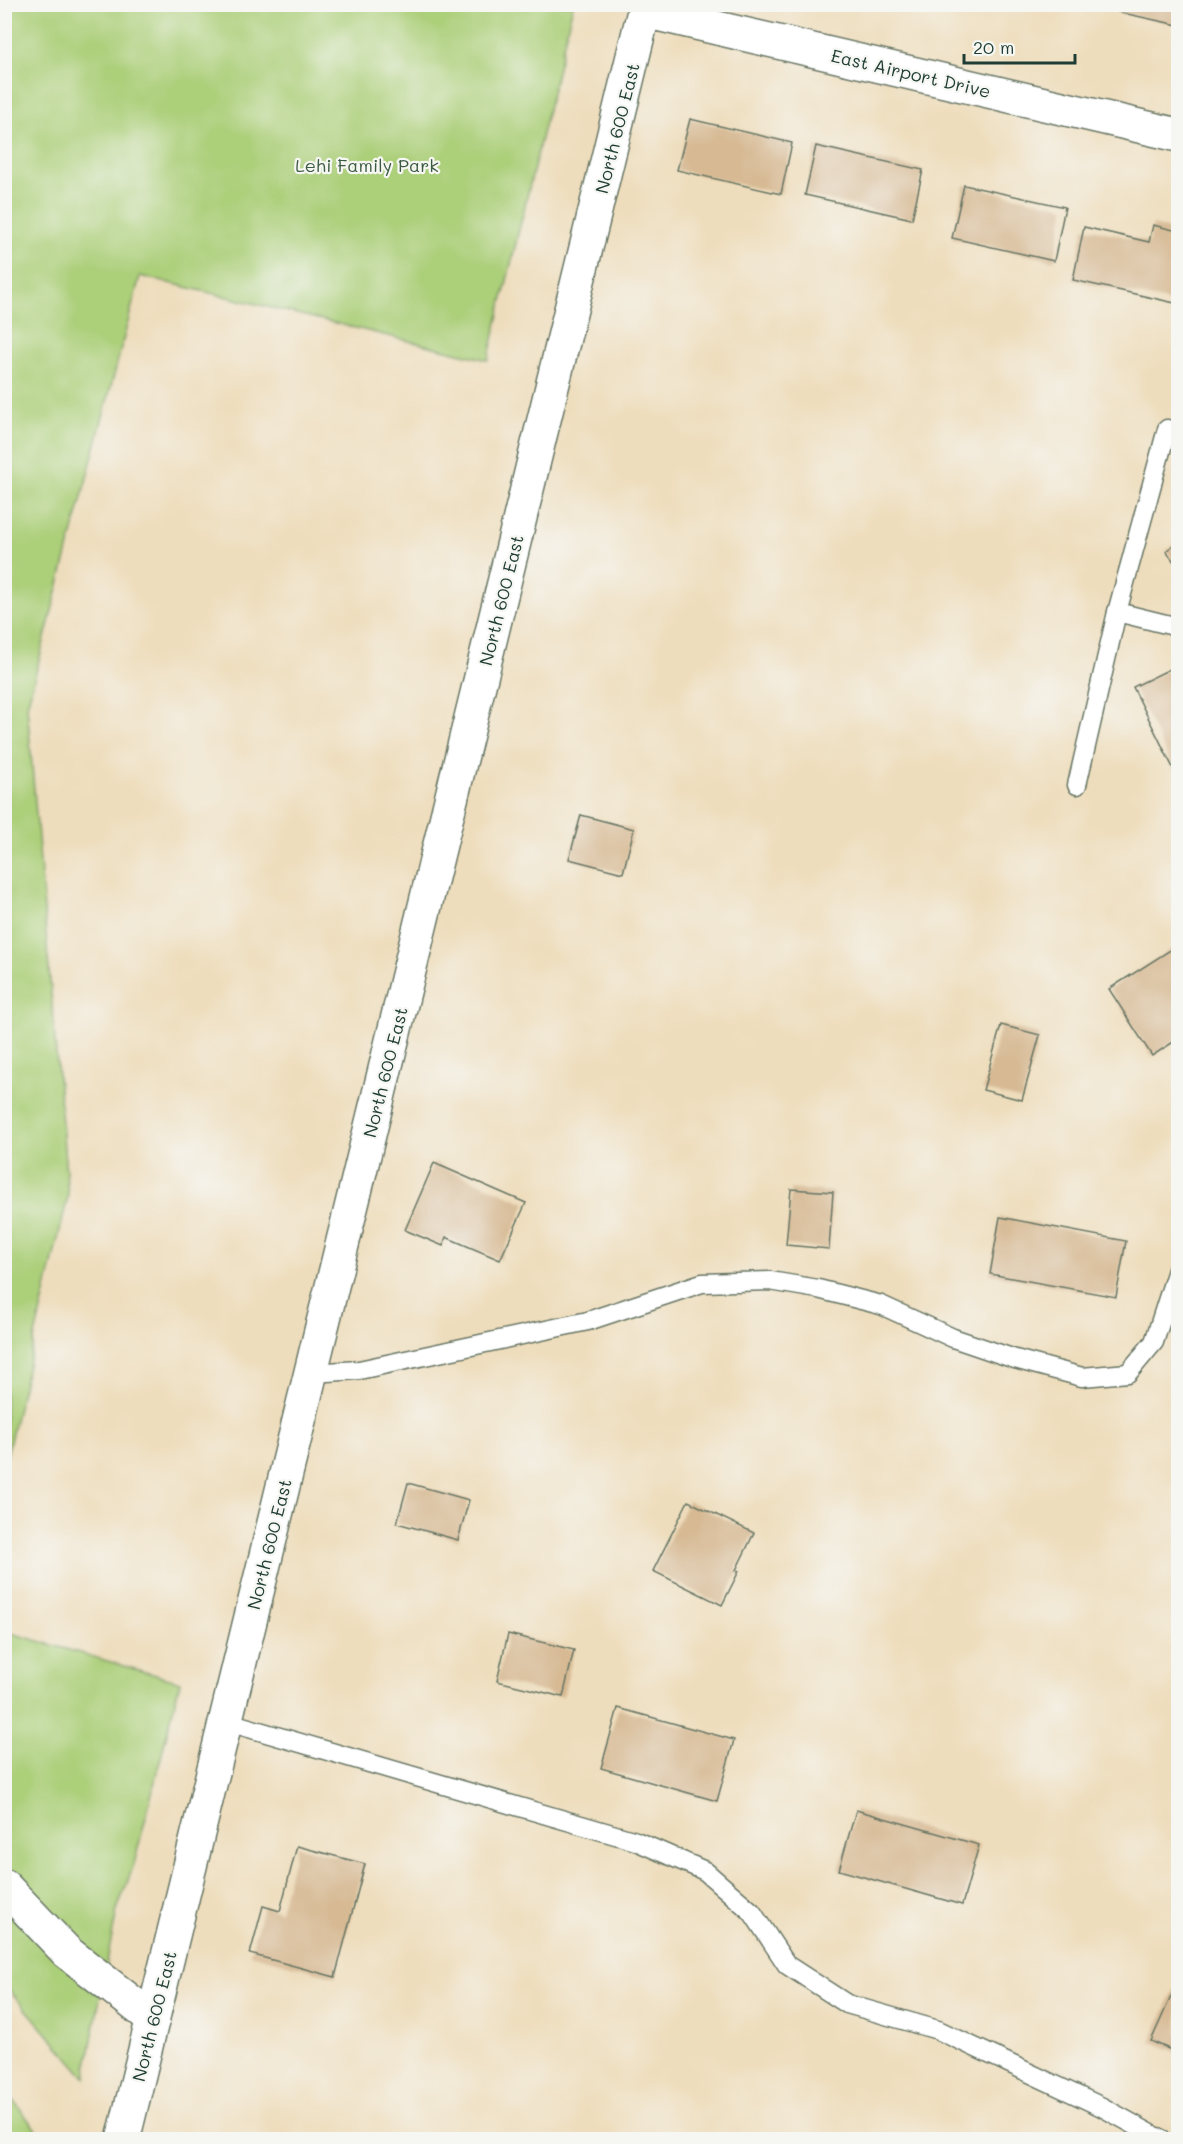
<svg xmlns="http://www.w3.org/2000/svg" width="1183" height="2144" viewBox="0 0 1183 2144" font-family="Mali,sans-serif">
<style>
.green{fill:#accf79;stroke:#668656;stroke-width:1.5}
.building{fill:#d7ba94}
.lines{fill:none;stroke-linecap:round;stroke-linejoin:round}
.lane-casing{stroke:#677564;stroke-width:21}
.street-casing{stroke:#677564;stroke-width:36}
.secondary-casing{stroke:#677564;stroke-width:36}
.lane{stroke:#fff;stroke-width:18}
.street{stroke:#fff;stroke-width:33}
.secondary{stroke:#fff;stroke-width:33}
.labels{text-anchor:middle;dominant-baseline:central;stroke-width:4.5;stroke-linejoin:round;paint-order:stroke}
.street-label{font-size:18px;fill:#1f3d34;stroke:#f6f6f2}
.park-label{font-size:18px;fill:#3b5a42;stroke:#f6f6f2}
</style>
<rect width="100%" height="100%" fill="#f6f6f2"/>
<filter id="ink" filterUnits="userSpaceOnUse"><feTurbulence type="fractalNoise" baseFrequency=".0167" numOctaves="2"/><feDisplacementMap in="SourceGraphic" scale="12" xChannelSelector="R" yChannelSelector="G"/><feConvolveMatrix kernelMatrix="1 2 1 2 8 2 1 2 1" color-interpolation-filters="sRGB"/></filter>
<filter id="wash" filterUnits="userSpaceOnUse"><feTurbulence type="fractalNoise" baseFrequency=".008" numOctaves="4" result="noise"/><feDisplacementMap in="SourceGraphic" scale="24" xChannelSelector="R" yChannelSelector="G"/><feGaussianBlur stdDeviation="1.35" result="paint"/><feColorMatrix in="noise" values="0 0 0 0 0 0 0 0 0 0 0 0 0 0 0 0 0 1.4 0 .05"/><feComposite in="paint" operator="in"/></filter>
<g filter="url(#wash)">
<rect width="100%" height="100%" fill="#eeddbc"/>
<g class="green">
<polygon points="5,4 573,5 488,360 140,276 27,706 68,1196 5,1463"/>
<polygon points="4,1631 180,1682 134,1864 117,1910 88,2060 86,2078 5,1985"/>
<polygon points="5,2089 43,2139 5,2139"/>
</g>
<g id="blocks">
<g class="building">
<polygon points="1120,4 1178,4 1178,25 1118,12"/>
<polygon points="690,119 792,143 781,194 677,170"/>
<polygon points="816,146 923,170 912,219 805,195"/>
<polygon points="964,185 1065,207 1054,261 952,238"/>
<polygon points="1153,225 1178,231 1178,288 1175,303 1073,280 1084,227 1149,242"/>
<polygon points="1178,541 1178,567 1166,551"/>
<polygon points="1178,665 1178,778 1133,687"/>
<polygon points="581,815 634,829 623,873 569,859"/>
<polygon points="1178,945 1178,1009 1176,1011 1178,1015 1178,1039 1152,1056 1109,989"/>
<polygon points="1001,1025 1040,1035 1022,1100 983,1090"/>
<polygon points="434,1163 526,1203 500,1260 446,1237 443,1246 405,1230"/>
<polygon points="791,1189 833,1192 829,1249 786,1245"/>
<polygon points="1000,1217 1126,1241 1116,1297 990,1274"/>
<polygon points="408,1483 469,1500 458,1540 397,1523"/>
<polygon points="688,1501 754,1533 736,1570 739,1571 722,1605 653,1571"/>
<polygon points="508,1634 574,1650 563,1697 497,1681"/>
<polygon points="618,1708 734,1740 717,1801 601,1768"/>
<polygon points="856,1810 979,1845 962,1905 839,1870"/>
<polygon points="297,1846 365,1864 335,1977 250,1954 263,1906 280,1911"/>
<polygon points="1178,1981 1178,2053 1151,2041"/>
</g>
</g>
</g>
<g filter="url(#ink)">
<use href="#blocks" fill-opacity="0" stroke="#677564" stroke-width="1.5"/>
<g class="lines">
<defs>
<g id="lane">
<polyline points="1167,429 1117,612 1178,627"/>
<polyline points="1077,785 1117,612"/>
<polyline points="311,1373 359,1370 588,1321 702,1283 770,1281 818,1289 881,1305 953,1338 1015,1359 1082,1377 1128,1373 1154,1342 1178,1267"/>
<polyline points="225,1721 636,1841 705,1871 752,1912 787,1965 847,2004 938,2030 1102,2107 1162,2140"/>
</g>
<polyline id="street" points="4,1886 67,1952 153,2019"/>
<polyline id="secondary" points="123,2140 644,11 1178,135"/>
</defs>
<use href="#lane" class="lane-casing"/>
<use href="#street" class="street-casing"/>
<use href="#secondary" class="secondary-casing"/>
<use href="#lane" class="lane"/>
<use href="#street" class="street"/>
<use href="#secondary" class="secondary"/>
</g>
</g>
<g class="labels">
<g class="street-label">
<text transform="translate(911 73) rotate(13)">East Airport Drive</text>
<text transform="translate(617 128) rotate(-76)">North 600 East</text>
<text transform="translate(501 600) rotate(-76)">North 600 East</text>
<text transform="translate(385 1072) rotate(-76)">North 600 East</text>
<text transform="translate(269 1544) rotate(-76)">North 600 East</text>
<text transform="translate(154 2016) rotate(-76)">North 600 East</text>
</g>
<g class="park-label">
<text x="367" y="165">Lehi Family Park</text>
</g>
</g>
<rect width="1183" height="2144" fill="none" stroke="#f6f6f2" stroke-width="24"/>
<path d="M964 54v9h111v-9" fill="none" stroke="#1f3d34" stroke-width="3"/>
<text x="973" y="54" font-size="18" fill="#1f3d34" stroke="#f6f6f2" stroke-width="4.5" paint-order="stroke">20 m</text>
</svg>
